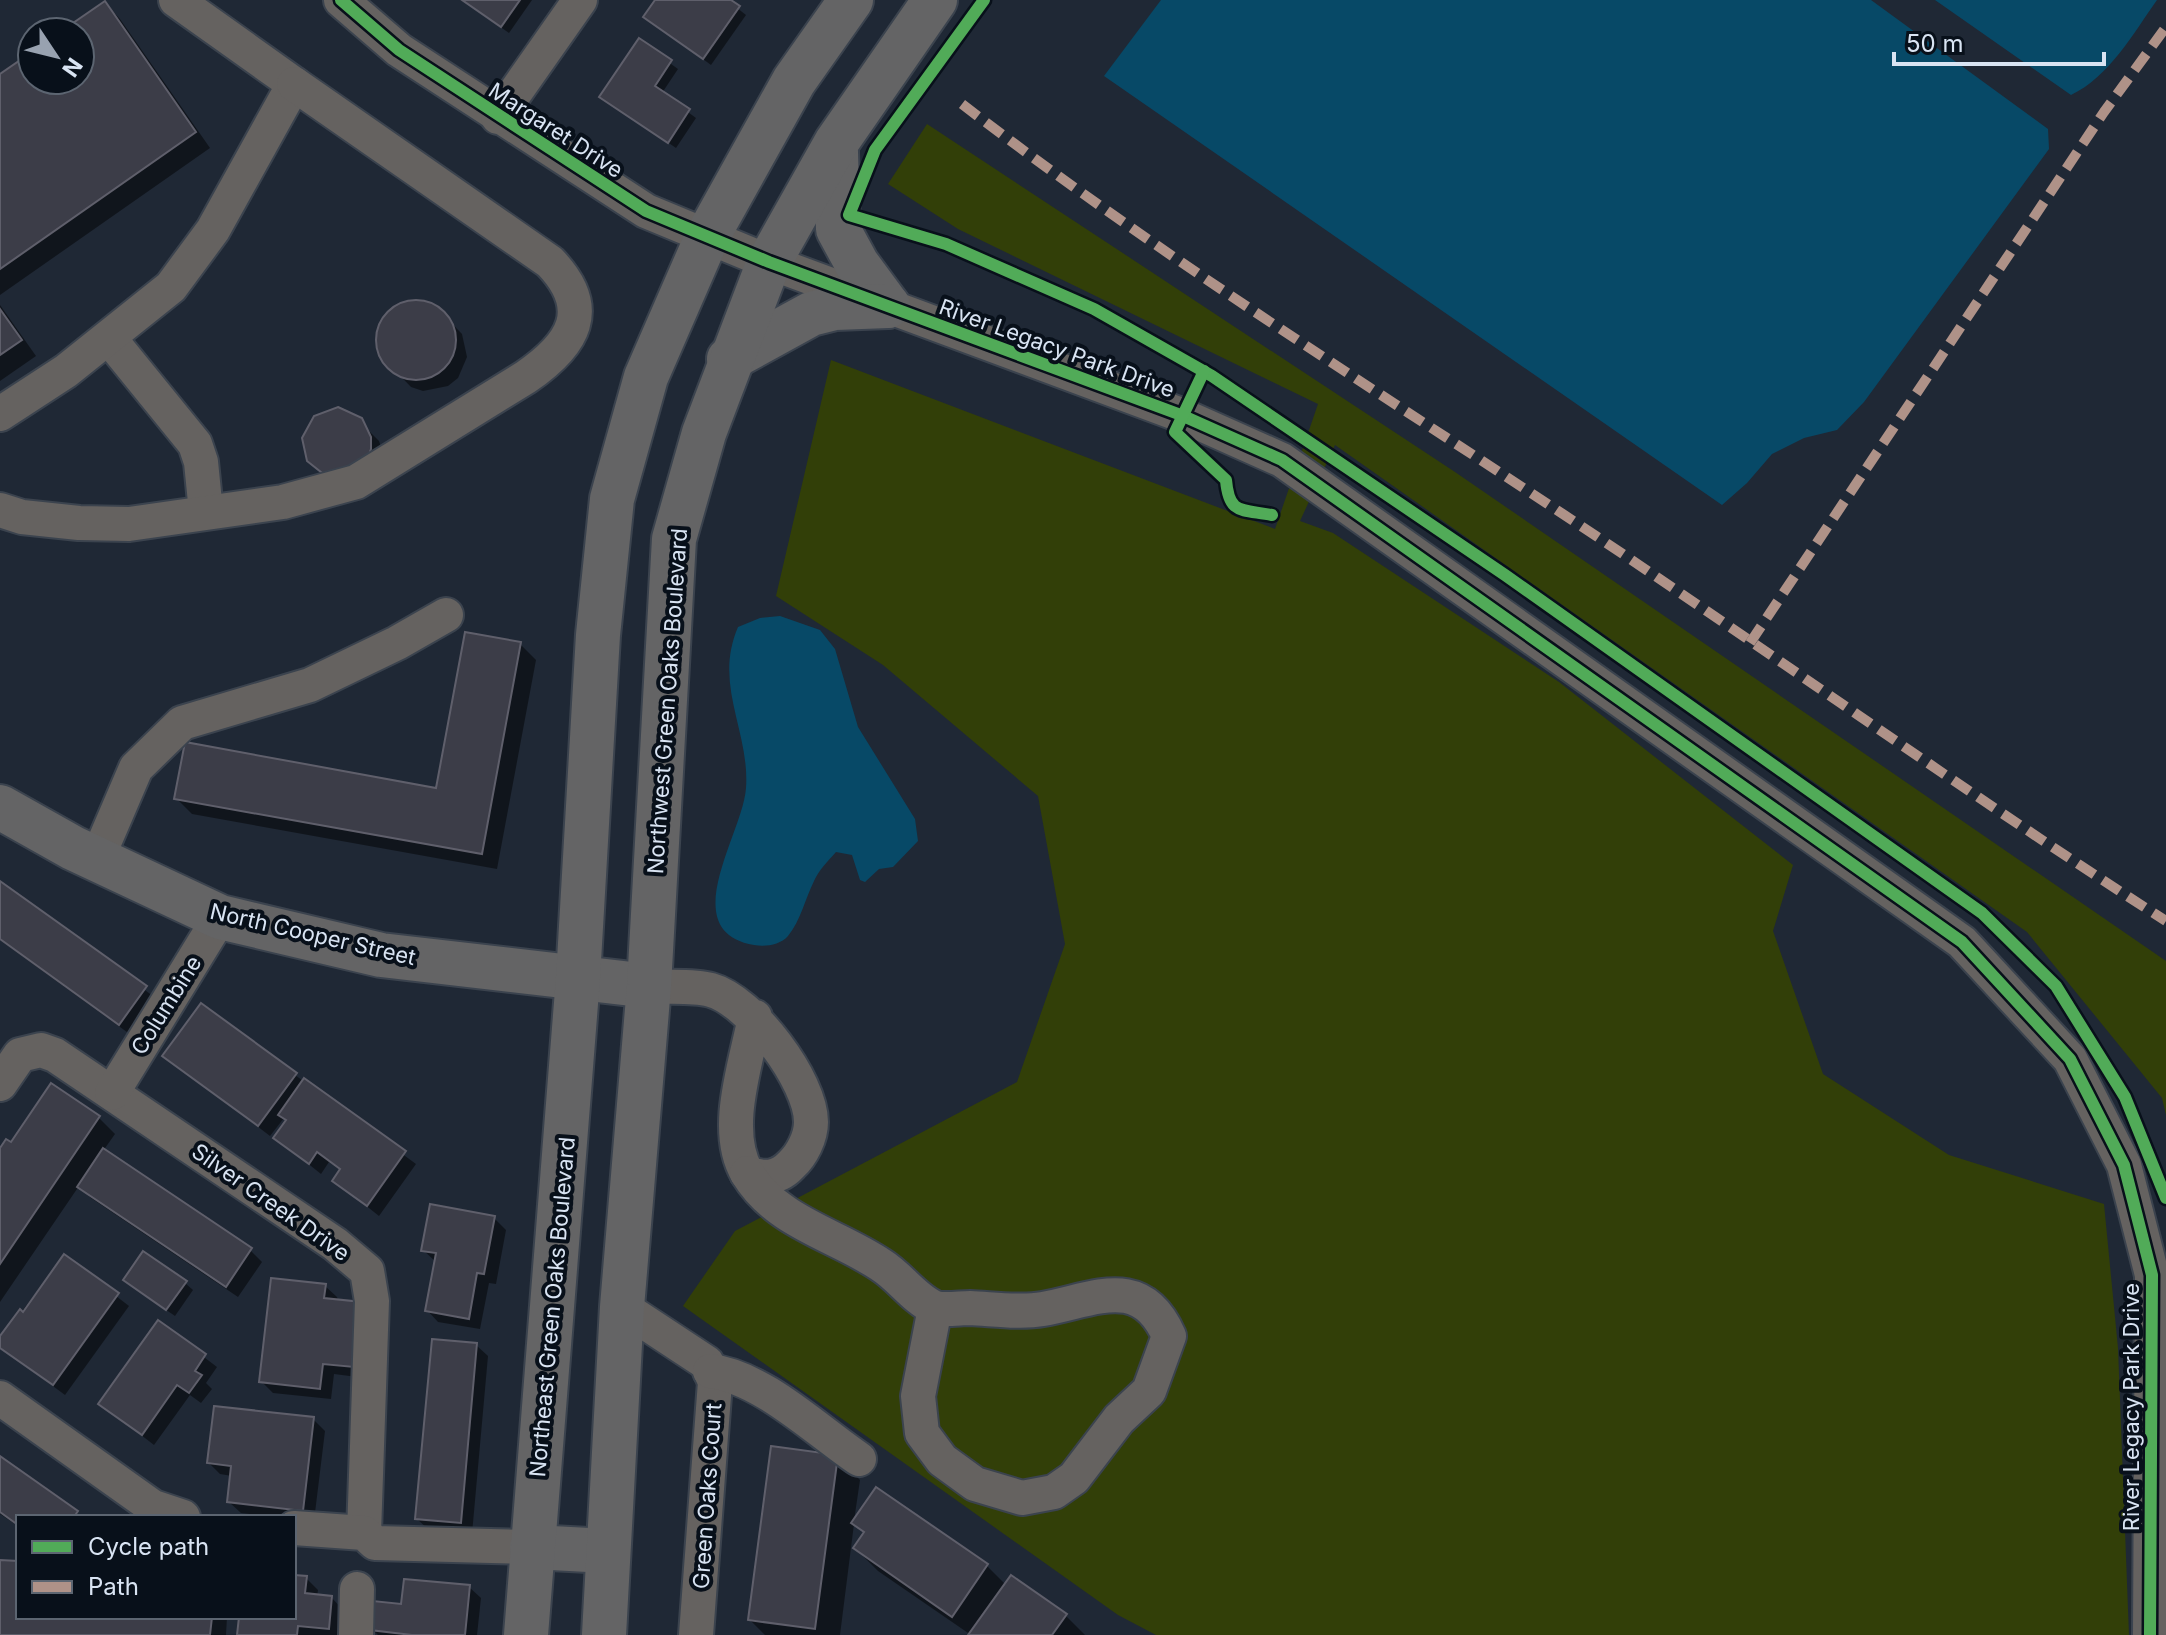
<svg xmlns="http://www.w3.org/2000/svg" width="2166" height="1635" viewBox="0 0 2166 1635" font-family="Inter,sans-serif">
<style>
.green{fill:#323f08}
.water{fill:#074967}
.shadow{fill:#0007}
.building{fill:#3c3d48;stroke:#5f5f6b;stroke-width:2}
.lines{fill:none;stroke-linecap:round;stroke-linejoin:round}
.minor-casing{stroke:#3b434e;stroke-width:38}
.major-casing{stroke:#3b434e;stroke-width:48}
.minor{stroke:#656260;stroke-width:34}
.major{stroke:#646465;stroke-width:44}
.quiet{stroke:#af9288;stroke-width:10;stroke-dasharray:20 10;stroke-linecap:butt}
.cycleway-casing{stroke:#08101a;stroke-width:17}
.cycleway{stroke:#51ab58;stroke-width:12}
.labels{text-anchor:middle;dominant-baseline:central;stroke-width:8;stroke-linejoin:round;paint-order:stroke}
.street-label{font-size:22px;fill:#d9e4f3;stroke:#08101a}
</style>
<rect width="100%" height="100%" fill="#1f2835"/>
<polygon class="green" points="927,124 1455,472 2166,961 2166,1115 2162,1098 2027,932 1335,445 1300,521 1333,533 1559,682 1793,865 1773,931 1823,1074 1949,1155 2104,1204 2118,1348 2129,1635 1156,1635 1118,1615 683,1306 735,1231 1017,1082 1065,944 1038,796 883,665 776,596 831,360 1275,529 1318,404 958,229 888,184"/>
<g class="water">
<polygon points="1161,0 1871,0 2048,129 2049,149 1864,402 1837,430 1804,438 1772,454 1747,483 1722,505 1104,76"/>
<path d="M 1935,0 L 2157,0 C 2133,34 2109,77 2071,95 Z"/>
<path d="M 780,616 L 820,630 L 835,649 L 858,727 L 915,819 L 918,841 L 893,867 L 879,869 L 865,882 L 860,880 L 852,855 L 836,852 C 828,861 819,870 814,881 C 805,899 801,920 788,936 C 780,945 766,947 754,945 C 674,931 743,834 746,788 C 750,731 713,685 738,627 L 760,618 Z"/>
</g>
<g class="shadow">
<polygon points="462,0 532,0 509,33"/>
<polygon points="658,0 727,0 746,15 711,65 646,17"/>
<polygon points="105,3 120,19 210,148 0,295 0,77 32,54 32,80 80,80 80,32 64,32"/>
<polygon points="639,41 678,69 662,93 696,118 676,148 602,97"/>
<polygon points="423,302 434,305 462,334 467,357 458,378 448,386 423,391 411,387 380,355 378,330 391,310 401,304"/>
<polygon points="0,305 36,356 0,381"/>
<polygon points="326,411 350,412 379,441 382,450 329,481 304,449 308,427"/>
<polygon points="520,644 536,660 497,869 192,814 176,798 438,791"/>
<polygon points="0,883 157,999 131,1035 0,940"/>
<polygon points="165,1056 295,1075 416,1164 379,1216 335,1181 342,1171 329,1162 321,1174 276,1138 287,1122 284,1118 270,1136"/>
<polygon points="52,1086 99,1118 115,1134 103,1151 250,1250 262,1262 238,1297 91,1198 79,1186 0,1302 0,1151 11,1145"/>
<polygon points="494,1218 506,1230 496,1284 489,1283 480,1329 438,1322 427,1310 436,1262 423,1250"/>
<polygon points="64,1256 129,1306 65,1395 0,1347 0,1340"/>
<polygon points="185,1283 193,1290 175,1316 133,1287"/>
<polygon points="325,1286 337,1297 365,1378 334,1374 331,1399 273,1393 261,1381"/>
<polygon points="159,1323 217,1367 206,1383 212,1389 201,1403 190,1395 154,1445 101,1404"/>
<polygon points="476,1345 488,1356 472,1534 429,1530 417,1519"/>
<polygon points="313,1419 325,1431 314,1521 241,1513 229,1502 232,1476 220,1474 209,1463"/>
<polygon points="837,1457 860,1480 854,1521 877,1489 987,1566 1006,1585 1066,1616 1085,1635 971,1635 878,1571 855,1548 865,1534 854,1524 840,1635 765,1635 750,1620"/>
<polygon points="0,1459 77,1513 81,1517 18,1517 18,1526 0,1514"/>
<polygon points="0,1562 18,1563 18,1617 227,1617 226,1635 0,1635"/>
<polygon points="294,1577 306,1578 318,1590 317,1597 332,1598 343,1610 341,1635 239,1635 241,1617 294,1617"/>
<polygon points="469,1587 481,1598 477,1635 378,1635 372,1629 403,1606"/>
</g>
<g class="building">
<polygon points="462,0 520,0 501,27"/>
<polygon points="655,0 731,0 740,6 703,59 643,17"/>
<polygon points="105,1 196,132 0,269 0,74 32,52 32,80 80,80 80,32 60,32"/>
<polygon points="639,38 672,60 655,86 690,109 668,143 599,97"/>
<circle cx="416" cy="340" r="40"/>
<polygon points="0,309 22,340 0,355"/>
<polygon points="338,407 362,418 371,437 371,449 367,459 326,476 307,461 302,438 314,416"/>
<polygon points="465,632 521,642 482,854 174,799 185,742 436,788"/>
<polygon points="0,881 147,986 119,1025 0,939"/>
<polygon points="201,1003 297,1073 258,1126 162,1056"/>
<polygon points="304,1078 406,1151 367,1206 332,1181 340,1169 317,1152 309,1164 273,1138 286,1120 278,1115"/>
<polygon points="51,1083 100,1116 0,1264 0,1148 6,1139 11,1142"/>
<polygon points="103,1148 252,1248 226,1287 77,1187"/>
<polygon points="430,1204 495,1216 484,1274 477,1273 469,1319 425,1311 436,1253 421,1251"/>
<polygon points="143,1251 187,1281 166,1310 123,1280"/>
<polygon points="64,1254 119,1293 53,1385 0,1348 0,1336 20,1309 23,1312"/>
<polygon points="271,1278 326,1284 324,1298 362,1302 354,1367 323,1364 320,1389 259,1382"/>
<polygon points="158,1320 206,1354 195,1371 202,1375 189,1393 177,1385 142,1435 98,1404"/>
<polygon points="432,1339 477,1343 461,1523 415,1519"/>
<polygon points="214,1406 314,1417 303,1511 227,1502 231,1466 207,1463"/>
<polygon points="771,1446 838,1455 815,1629 748,1620"/>
<polygon points="0,1456 78,1511 74,1517 18,1517 18,1525 0,1512"/>
<polygon points="876,1487 988,1564 952,1617 853,1548 864,1532 851,1523"/>
<polygon points="0,1560 18,1561 18,1617 212,1617 210,1635 0,1635"/>
<polygon points="294,1575 307,1576 305,1593 332,1596 329,1629 298,1626 297,1635 237,1635 239,1617 294,1617"/>
<polygon points="1011,1575 1067,1614 1052,1635 968,1635"/>
<polygon points="404,1579 470,1585 465,1635 412,1635 370,1630 373,1601 401,1604"/>
</g>
<g class="lines">
<defs>
<g id="minor">
<polyline points="341,0 399,50 646,211 769,262 1181,415 1282,460 1962,942 2070,1059 2124,1165 2152,1275 2150,1635"/>
<polyline points="498,117 580,0"/>
<polyline points="109,338 195,444 201,462 206,512"/>
<polyline points="0,414 66,371 171,287 213,230 294,84 176,0"/>
<path d="M 0,510 L 22,517 L 79,523 L 129,524 L 283,502 L 356,482 L 526,377 C 574,344 595,309 550,262 L 294,84"/>
<polyline points="97,859 136,768 182,723 310,685 397,643 446,615"/>
<path d="M 649,986 C 668,988 692,985 711,990 C 751,1001 811,1081 811,1122 C 811,1137 802,1155 791,1165 C 778,1179 763,1179 747,1173 C 722,1130 746,1064 755,1017"/>
<polyline points="0,1084 20,1055 41,1050 55,1055 335,1244 367,1271 372,1301 364,1533"/>
<polyline points="112,1093 220,917"/>
<path d="M 747,1173 C 777,1223 835,1234 881,1265 C 899,1276 914,1298 933,1307 C 942,1311 959,1308 970,1308 C 993,1309 1020,1313 1043,1309 C 1094,1300 1141,1272 1169,1336 L 1149,1391 L 1119,1419 L 1074,1478 L 1054,1492 L 1022,1498 L 975,1484 L 942,1460 L 922,1433 L 918,1396 L 935,1308"/>
<polyline points="622,1307 707,1363 715,1382 696,1635"/>
<path d="M 710,1371 C 762,1377 816,1430 859,1459"/>
<polyline points="0,1398 153,1507 183,1517"/>
<polyline points="294,1528 364,1533 375,1543 532,1547"/>
<polyline points="356,1635 357,1589"/>
</g>
<g id="major">
<polyline points="836,152 838,229 857,264 888,306"/>
<polyline points="729,359 811,314 835,308 888,306"/>
<polyline points="0,807 73,848 220,917 381,955 649,986"/>
<polyline points="532,1547 608,1551"/>
<polyline points="526,1635 578,978 598,635 612,499 646,377 707,237 794,81 851,0"/>
<polyline points="604,1635 622,1307 649,986 674,539 704,433 769,262 836,143 935,0"/>
</g>
</defs>
<use href="#minor" class="minor-casing"/>
<use href="#major" class="major-casing"/>
<use href="#minor" class="minor"/>
<use href="#major" class="major"/>
<g class="quiet">
<path d="M 962,104 C 1167,262 1388,397 1602,540 C 1791,667 1975,799 2166,921"/>
<polyline points="1750,643 2104,112 2166,27"/>
</g>
<defs>
<g id="cycleway">
<polyline points="341,0 399,50 646,211 769,262 1181,415 1282,460 1962,942 2070,1059 2124,1165 2152,1275 2150,1635"/>
<polyline points="984,0 875,150 849,215 946,244 1094,309 1212,376 1505,575 1982,913 2056,986 2125,1097 2166,1198"/>
<path d="M 1204,371 L 1175,432 L 1226,480 C 1229,515 1241,509 1272,515"/>
</g>
</defs>
<use href="#cycleway" class="cycleway-casing"/>
<use href="#cycleway" class="cycleway"/>
</g>
<g class="labels">
<g class="street-label">
<text transform="translate(556 130) rotate(33)">Margaret Drive</text>
<text transform="translate(1057 348) rotate(20)">River Legacy Park Drive</text>
<text transform="translate(667 701) rotate(-86)">Northwest Green Oaks Boulevard</text>
<text transform="translate(313 934) rotate(13)">North Cooper Street</text>
<text transform="translate(166 1005) rotate(-58)">Columbine</text>
<text transform="translate(271 1202) rotate(35)">Silver Creek Drive</text>
<text transform="translate(552 1307) rotate(-85)">Northeast Green Oaks Boulevard</text>
<text transform="translate(2131 1407) rotate(-90)">River Legacy Park Drive</text>
<text transform="translate(707 1496) rotate(-86)">Green Oaks Court</text>
</g>
</g>
<rect x="16" y="1515" width="280" height="104" fill="#08101a" stroke="#5c6571" stroke-width="2"/>
<rect x="32" y="1541" width="40" height="12" fill="#51ab58" stroke="#5c6571" stroke-width="2"/>
<text x="88" y="1555" font-size="24" fill="#d9e4f3">Cycle path</text>
<rect x="32" y="1581" width="40" height="12" fill="#af9288" stroke="#5c6571" stroke-width="2"/>
<text x="88" y="1595" font-size="24" fill="#d9e4f3">Path</text>
<g transform="translate(56 56) rotate(125)"><circle r="38" fill="#08101a" stroke="#5c6571" stroke-width="2"/>
<path d="M0-6L14 30L0 20L-14 30Z" fill="#98a2b0"/>
<text y="-12" font-size="22" font-weight="bold" text-anchor="middle" fill="#d9e4f3">N</text>
</g>
<path d="M1894 52v12h210v-12" fill="none" stroke="#d9e4f3" stroke-width="4"/>
<text x="1906" y="52" font-size="24" fill="#d9e4f3" stroke="#08101a" stroke-width="6" paint-order="stroke">50 m</text>
</svg>
